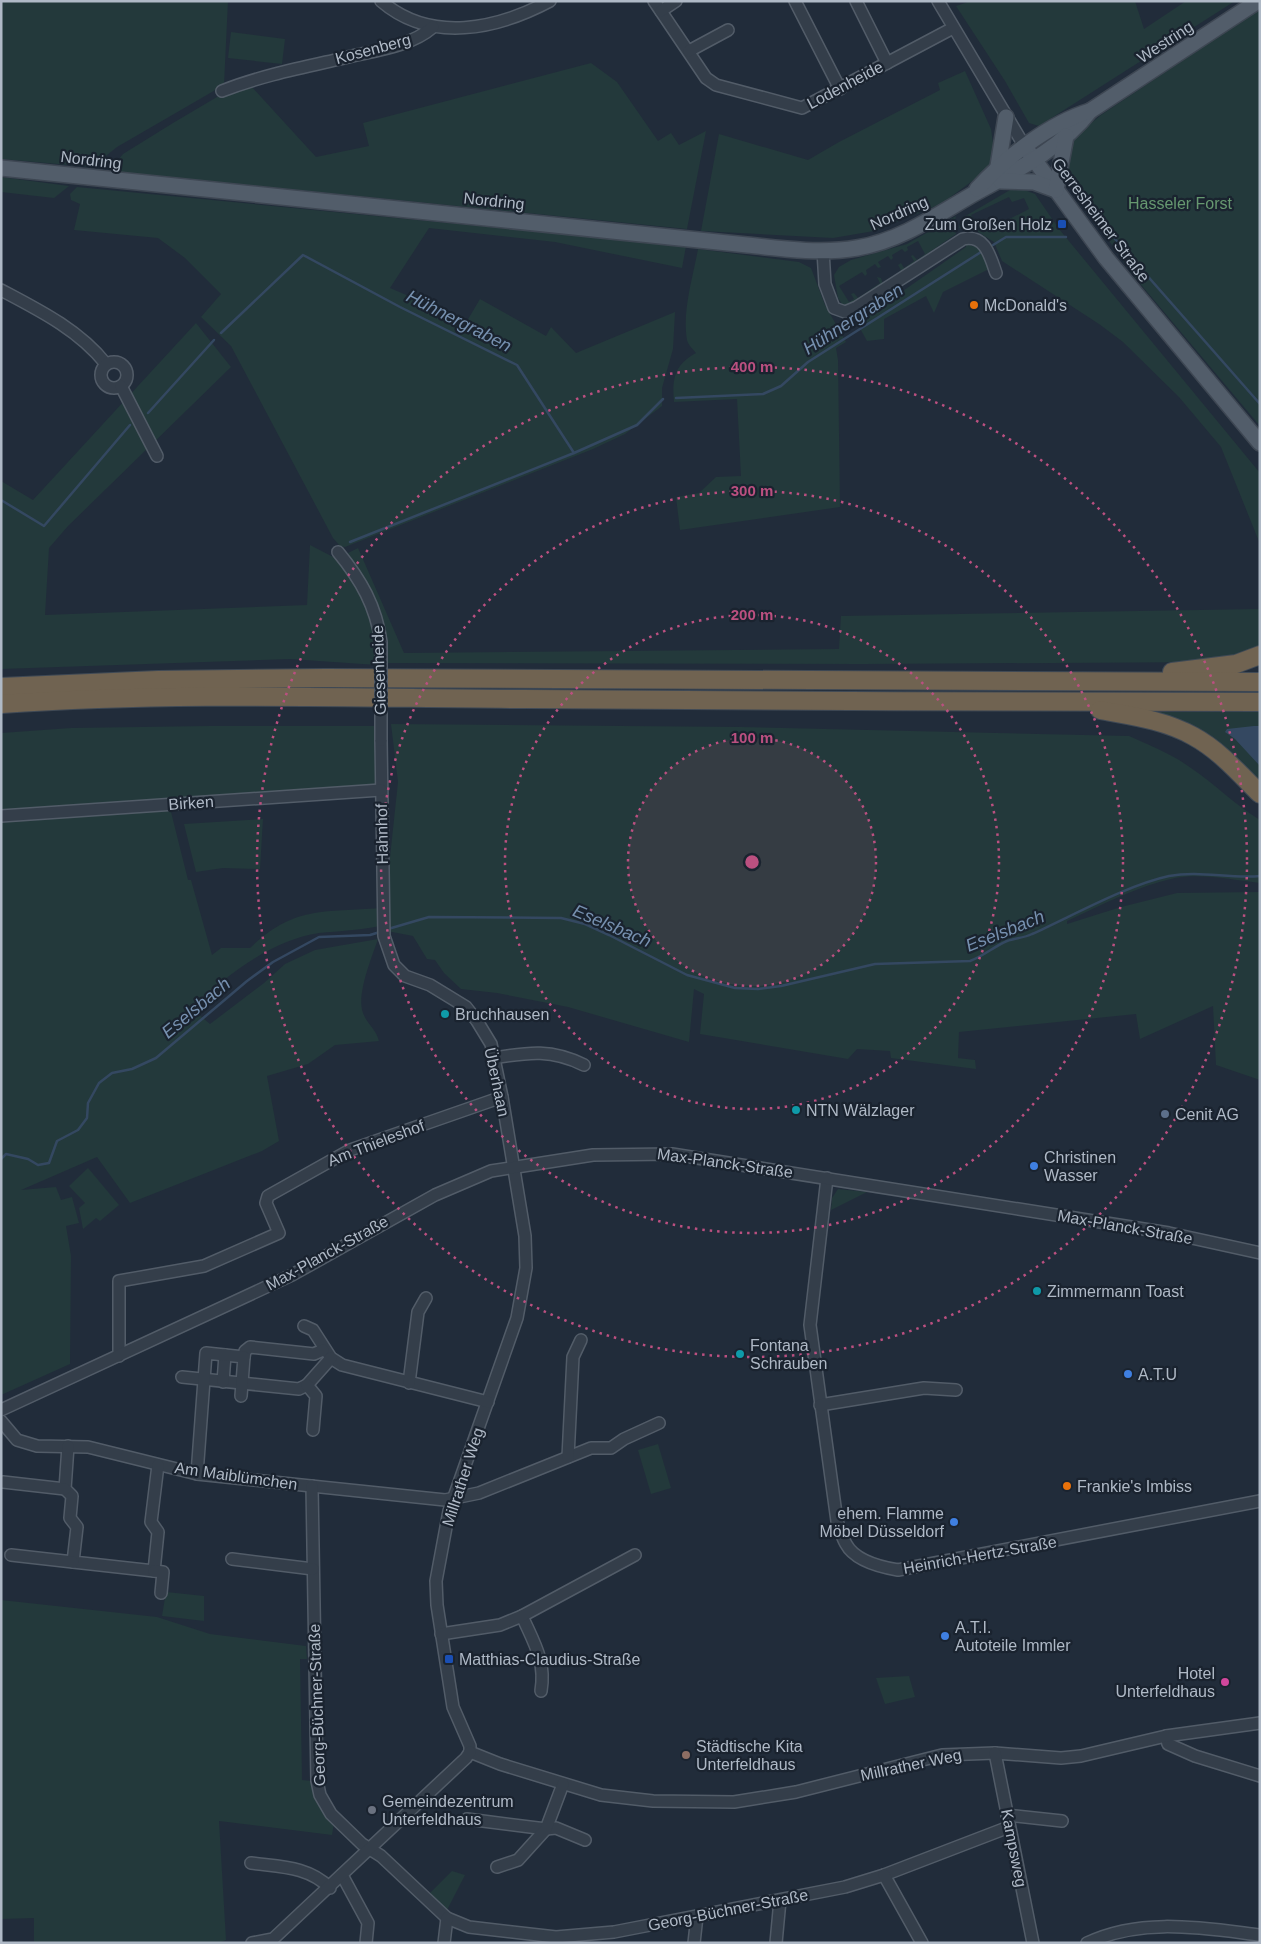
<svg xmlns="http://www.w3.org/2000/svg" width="1261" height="1944" viewBox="0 0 1261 1944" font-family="Helvetica,sans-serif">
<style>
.green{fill:#23393b}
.water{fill:#344861}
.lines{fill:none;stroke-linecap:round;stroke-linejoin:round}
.stream{stroke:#344861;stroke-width:2.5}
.minor-casing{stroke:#525c68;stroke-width:14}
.major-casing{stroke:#3e4753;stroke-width:18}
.highway-casing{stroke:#3f4955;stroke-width:20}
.minor{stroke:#343e4a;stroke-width:11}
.major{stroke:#525d6a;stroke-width:15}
.highway{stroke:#706351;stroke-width:18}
.minor-bridge-casing{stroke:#525c68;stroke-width:14;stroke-linecap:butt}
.minor-bridge{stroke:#343e4a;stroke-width:11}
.ring{fill:none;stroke:#bb5080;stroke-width:2.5;stroke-dasharray:2.5 5}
.transit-dot{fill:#1a4fb4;stroke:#1a232f;stroke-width:2}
.food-dot{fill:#e8710a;stroke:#1a232f;stroke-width:2}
.culture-dot{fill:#0f9aa8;stroke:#1a232f;stroke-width:2}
.service-dot{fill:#5c6f8a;stroke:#1a232f;stroke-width:2}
.shop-dot{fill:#3f7fe0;stroke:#1a232f;stroke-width:2}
.hotel-dot{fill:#d1479c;stroke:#1a232f;stroke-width:2}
.education-dot{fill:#8d6e63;stroke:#1a232f;stroke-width:2}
.worship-dot{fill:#6b7280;stroke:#1a232f;stroke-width:2}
.labels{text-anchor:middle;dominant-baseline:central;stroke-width:4.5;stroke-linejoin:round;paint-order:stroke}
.street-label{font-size:16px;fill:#afb9c6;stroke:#1a232f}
.park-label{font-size:16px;fill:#669870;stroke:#1a232f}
.poi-label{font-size:16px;fill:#afb9c6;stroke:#1a232f;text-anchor:start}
.water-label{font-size:18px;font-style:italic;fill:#7690af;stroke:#1a232f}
.centre{fill:#bb5080;stroke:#1a232f;stroke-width:2.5}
.ring-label{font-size:15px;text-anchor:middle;font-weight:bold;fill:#bb5080;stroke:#1a232f;stroke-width:4.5;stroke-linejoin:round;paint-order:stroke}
</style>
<rect width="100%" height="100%" fill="#212c3a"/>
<g class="green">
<polygon points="1,1 228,1 224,85 117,147 92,167 1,159"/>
<polygon points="971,1 1135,1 1144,29 1186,1 1235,1 1039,126 1029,123 1005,81 956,6"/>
<polygon points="1260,9 1260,426 1132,274 1067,180 1065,171 1071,140 1101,115"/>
<polygon points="231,32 285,39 282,64 228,58"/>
<polygon points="591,63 617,82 658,141 671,133 679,145 706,131 687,229 109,171 123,154 173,123 217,97 251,86 316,157 369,146 363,123"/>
<polygon points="965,71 991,129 994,151 999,152 990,168 941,204 874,231 833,238 701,231 719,134 808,160 839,142 940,90 938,83"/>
<polygon points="1,177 69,186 54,198 1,192"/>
<polygon points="77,187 686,246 682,268 555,242 429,228 390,288 467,321 480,299 546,336 551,327 576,353 675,312 673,349 662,388 662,406 625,434 593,449 345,547 340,546 333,538 231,346 201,317 221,294 185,258 158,238 74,230 80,204 71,200 70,194"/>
<polygon points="1022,189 1035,194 1059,229 1260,473 1260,544 1221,447 1179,397 1123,342 1099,324 1002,261 994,242 975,230 980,226 984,232 1029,209 1024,198 1012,202 1009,197 971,215 974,219 965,229 959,228 962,218 1010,190"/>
<polygon points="956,216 954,224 956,234 896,275 901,270 898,265 901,263 904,268 914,261 911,256 913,255 917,260 925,254 918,241 907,247 908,250 905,252 902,249 892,255 893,258 891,260 888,256 878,262 881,267 878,268 875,264 866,270 867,274 865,276 862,272 839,286 849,302 854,299 851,294 854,293 858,298 880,283 877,277 881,278 883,284 850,305 842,304 838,298 834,275 839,267 851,260 907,244"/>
<polygon points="966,244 979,248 989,269 943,292 934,313 926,296 884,319 884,339 867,341 857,323 966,247"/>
<path d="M 698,249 L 799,262 L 811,268 L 825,305 L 846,342 L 836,348 L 838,360 L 840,507 L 680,530 L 676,497 L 699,493 L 716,477 L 741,476 L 737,399 L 674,402 C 672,379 674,365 696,353 C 693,349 688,345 687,340 C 682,311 693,277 698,249 Z"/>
<polygon points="196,323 231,367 68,526 49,548 45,615 307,605 310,545 339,560 362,594 377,634 377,665 290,659 1,669 1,481 33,500"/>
<polygon points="358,548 404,653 839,649 841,616 1260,609 1260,650 1214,662 863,664 385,663 382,614 348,553"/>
<polygon points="1156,712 1260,712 1260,789 1155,717"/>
<path d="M 391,724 L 740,727 L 1129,736 C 1151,746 1172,754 1191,768 C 1215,784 1235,805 1260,820 L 1260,883 C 1235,880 1200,873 1175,878 C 1138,886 1101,905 1067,921 L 1067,924 L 1121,907 L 1177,893 L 1260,892 L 1260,1080 L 1216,1065 L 1213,1006 L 1140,1039 L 1136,1014 L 959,1032 L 958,1058 L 975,1060 L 976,1069 L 891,1058 L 890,1051 L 857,1049 L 848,1059 L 700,1034 L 704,994 L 694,989 L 689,1042 L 568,1007 L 497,993 L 461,989 L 444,973 L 435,960 L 427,959 L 413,936 L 387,931 L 388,876 L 398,782 Z"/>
<polygon points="209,726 379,726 377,781 371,788 1,813 1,733 71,728"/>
<path d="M 170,808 L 188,880 L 191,880 L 212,955 L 221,948 L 250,948 C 295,905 323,913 380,908 L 381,926 C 360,930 340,931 319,933 C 272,940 224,976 192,1009 L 210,1024 L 264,983 L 285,964 L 315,950 L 378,939 C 372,957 356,995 363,1013 C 367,1024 376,1029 379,1041 L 335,1045 L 308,1064 L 267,1076 L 279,1141 L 262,1151 L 130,1203 L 97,1157 L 21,1190 L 56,1187 L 61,1200 L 72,1197 L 79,1223 L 66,1226 L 71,1256 L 70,1364 L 1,1395 L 1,819 Z"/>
<polygon points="263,819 260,869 223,868 196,872 184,824"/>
<polygon points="88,1168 119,1205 100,1221 96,1218 83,1229 79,1208 85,1203 69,1186"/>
<polygon points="838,1189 867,1192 831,1210 832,1198"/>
<polygon points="658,1444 671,1488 651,1494 638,1450"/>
<polygon points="166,1592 204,1596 204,1621 162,1616"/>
<path d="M 1,1600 L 157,1617 L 210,1634 L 306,1646 L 307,1659 L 300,1659 L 302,1780 L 312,1781 C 313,1799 321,1811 334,1823 L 332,1835 L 219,1821 L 226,1940 L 218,1943 L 34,1943 L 34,1918 L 1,1919 Z"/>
<polygon points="909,1676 915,1697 885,1704 876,1678"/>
<polygon points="452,1871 465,1875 447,1910 429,1894"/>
</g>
<polygon class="water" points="1254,726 1260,726 1260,766 1235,739 1225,732 1227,729"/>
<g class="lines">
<g class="stream">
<polyline points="1115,239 1260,404"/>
<polyline points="993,245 1006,237 1066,237"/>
<polyline points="221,333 303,255 400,307 517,365 574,453 637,425 663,399"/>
<polyline points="676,398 763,394 781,386 808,362 981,252"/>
<polyline points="148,413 214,340"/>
<polyline points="1,500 44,526 130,425"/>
<polyline points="350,542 574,453"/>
<path d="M 388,929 L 429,917 L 561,918 L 585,924 L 609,935 L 687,975 L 735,988 L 758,989 L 781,986 L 875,964 L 970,961 C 984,956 993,947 1007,941 C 1015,938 1024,938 1032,934 C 1072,916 1127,885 1169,876 C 1200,870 1229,879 1260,876"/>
<polyline points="1,1159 6,1154 28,1159 38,1165 49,1163 57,1141 78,1130 87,1118 88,1103 99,1083 112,1073 132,1069 156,1058 247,981 273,962 319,937 370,935 380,932"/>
</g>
<defs>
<g id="minor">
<path d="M 381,1 C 431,44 497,29 550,1"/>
<polyline points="654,1 706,78 716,85 802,108 953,28"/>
<polyline points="795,1 840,89"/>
<polyline points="856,1 887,63"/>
<polyline points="938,1 1025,147"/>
<polyline points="661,11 676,1"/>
<polyline points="689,51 728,30"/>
<path d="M 222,91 C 260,76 300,68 340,59 C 370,51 409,48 433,27"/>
<path d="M 823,251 L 825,284 L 834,308 L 845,312 L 857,307 L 963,239 C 985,234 990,256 996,273"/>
<path d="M 1,290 C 39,310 79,330 106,364"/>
<circle cx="114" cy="375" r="13"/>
<polyline points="121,386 157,456"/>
<path d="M 338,552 C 361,580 376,606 381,642"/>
<polyline points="381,740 384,936 394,965 405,976 430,985 466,1007 477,1021 491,1044 502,1097 525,1236 526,1268 517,1318 449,1511 436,1581 437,1605 453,1707 470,1746 470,1752"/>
<polyline points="1,816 381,790"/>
<path d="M 494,1058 C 529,1052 552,1049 584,1065"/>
<path d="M 827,1178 L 810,1325 L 837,1521 C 840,1529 842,1537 846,1544 C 855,1561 880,1567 898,1570 L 1260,1501"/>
<polyline points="304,1326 313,1330 331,1358 342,1365 488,1402"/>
<polyline points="119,1356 119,1281 204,1266 279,1233 266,1203 268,1196 350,1150 502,1097"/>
<polyline points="244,1357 245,1351 250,1347 314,1354 323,1350"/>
<polyline points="182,1377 299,1389 307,1385 331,1358"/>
<polyline points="223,1382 225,1355"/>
<polyline points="409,1383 418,1312 426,1298"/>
<polyline points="307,1385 316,1396 313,1430"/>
<polyline points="820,1405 924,1388 956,1390"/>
<polyline points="1,1410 292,1275 435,1195 491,1171 593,1155 672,1154 1169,1233 1260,1253"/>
<polyline points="1,1421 17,1440 37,1446 88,1447 197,1474 445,1500 479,1493 591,1448 611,1448 624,1439 659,1423"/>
<polyline points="68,1446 65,1489 72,1496 70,1518 77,1527 73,1562 154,1571 158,1532 151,1522 158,1465"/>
<polyline points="568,1457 573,1357 581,1340"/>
<polyline points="197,1474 206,1353 244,1357 241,1396"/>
<polyline points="3,1482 65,1489"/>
<polyline points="312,1486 317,1781 320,1795 331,1814 362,1844 381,1856 447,1918 469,1927 556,1937 614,1932 845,1887 884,1875 1009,1827"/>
<polyline points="11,1555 73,1562"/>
<polyline points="232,1559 313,1569"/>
<polyline points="154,1571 163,1572 161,1593"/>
<path d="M 522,1616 C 534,1643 546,1661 541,1691"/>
<polyline points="441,1634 500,1625 522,1616 635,1555"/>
<polyline points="1166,1736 1168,1744 1195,1756 1260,1776"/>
<polyline points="470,1752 500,1764 601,1795 653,1801 734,1802 796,1792 942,1755 995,1753 1061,1758 1081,1756 1166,1736 1260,1723"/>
<polyline points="995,1753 1033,1943"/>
<polyline points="1007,1815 1062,1821"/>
<polyline points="467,1819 546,1829 556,1828 585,1840"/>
<path d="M 251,1863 C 280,1867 308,1866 330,1888"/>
<polyline points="497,1867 518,1860 546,1829 563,1784"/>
<polyline points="342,1875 368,1923 366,1943"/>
<polyline points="884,1875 922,1943"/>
<polyline points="252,1943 273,1939 466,1758 470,1752"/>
<polyline points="444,1943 447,1918"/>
<polyline points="694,1943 697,1916"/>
<polyline points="776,1943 780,1900"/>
<path d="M 1087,1943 C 1142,1917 1202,1928 1260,1935"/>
</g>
<g id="major">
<polyline points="1025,147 1106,258 1260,443"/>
<polyline points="998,166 1006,117"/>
<path d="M 1,168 L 747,245 C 783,249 821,254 857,248 C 899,241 934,217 970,196 C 1013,172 1060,150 1090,111"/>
<polyline points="1001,181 1034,182 1056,190"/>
<path d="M 977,189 C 1005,158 1050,123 1090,111 L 1258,1"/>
<polyline points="1056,190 1066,136"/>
</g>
<g id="highway">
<polyline points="1172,672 1236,664 1260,655"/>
<polyline points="1,687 158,680 325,678 1260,682"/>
<path d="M 1,704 C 176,692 351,698 526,699 C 771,701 1015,702 1260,702"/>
<path d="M 1100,710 C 1132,716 1164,720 1193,736 C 1219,750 1239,773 1260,794"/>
</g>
</defs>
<use href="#minor" class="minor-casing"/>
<use href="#major" class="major-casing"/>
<use href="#highway" class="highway-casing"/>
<use href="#minor" class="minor"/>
<use href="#major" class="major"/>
<use href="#highway" class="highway"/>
<defs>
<polyline id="minor-bridge" points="381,740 381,642"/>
</defs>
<use href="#minor-bridge" class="minor-bridge-casing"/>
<use href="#minor-bridge" class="minor-bridge"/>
</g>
<circle cx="752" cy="862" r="124" fill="#bb5080" fill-opacity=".12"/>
<g class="ring">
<circle cx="752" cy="862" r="124"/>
<circle cx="752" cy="862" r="247"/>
<circle cx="752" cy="862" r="371"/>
<circle cx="752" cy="862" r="495"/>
</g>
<g class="transit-dot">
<rect x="1057" y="219" width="10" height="10" rx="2.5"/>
<rect x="444" y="1654" width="10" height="10" rx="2.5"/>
</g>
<g class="food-dot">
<circle cx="974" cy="305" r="5"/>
<circle cx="1067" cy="1486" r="5"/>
</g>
<g class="culture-dot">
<circle cx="445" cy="1014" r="5"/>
<circle cx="796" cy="1110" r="5"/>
<circle cx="1037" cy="1291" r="5"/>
<circle cx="740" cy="1354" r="5"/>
</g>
<circle class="service-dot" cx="1165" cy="1114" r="5"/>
<g class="shop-dot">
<circle cx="1034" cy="1166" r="5"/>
<circle cx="1128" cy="1374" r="5"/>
<circle cx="954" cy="1522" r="5"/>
<circle cx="945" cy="1636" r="5"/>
</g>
<circle class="hotel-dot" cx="1225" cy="1682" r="5"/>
<circle class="education-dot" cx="686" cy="1755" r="5"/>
<circle class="worship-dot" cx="372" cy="1810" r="5"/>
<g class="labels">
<g class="street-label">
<text transform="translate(1165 42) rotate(-33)">Westring</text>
<text transform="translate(373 49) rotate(-15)">Kosenberg</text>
<text transform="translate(845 85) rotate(-28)">Lodenheide</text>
<text transform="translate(91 160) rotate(7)">Nordring</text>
<text transform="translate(494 201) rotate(6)">Nordring</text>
<text transform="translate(899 213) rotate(-24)">Nordring</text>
<text transform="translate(1101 220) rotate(53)">Gerresheimer Straße</text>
<text transform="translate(379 670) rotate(-92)">Giesenheide</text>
<text transform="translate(191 803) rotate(-4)">Birken</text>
<text transform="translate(382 834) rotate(-91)">Hahnhof</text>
<text transform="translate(497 1082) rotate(78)">Überhaan</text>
<text transform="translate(376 1143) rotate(-21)">Am Thieleshof</text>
<text transform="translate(725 1163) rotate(8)">Max-Planck-Straße</text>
<text transform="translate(1125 1227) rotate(10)">Max-Planck-Straße</text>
<text transform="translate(327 1253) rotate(-29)">Max-Planck-Straße</text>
<text transform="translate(236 1476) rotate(8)">Am Maiblümchen</text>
<text transform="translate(463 1477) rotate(-72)">Millrather Weg</text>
<text transform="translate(980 1555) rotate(-10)">Heinrich-Hertz-Straße</text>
<text transform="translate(317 1705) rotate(-92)">Georg-Büchner-Straße</text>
<text transform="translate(911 1765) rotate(-12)">Millrather Weg</text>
<text transform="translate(1014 1848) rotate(79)">Kampsweg</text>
<text transform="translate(728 1910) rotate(-11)">Georg-Büchner-Straße</text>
</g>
<g class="park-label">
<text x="1180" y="203">Hasseler Forst</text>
</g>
<g class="poi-label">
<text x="1052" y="224" text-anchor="end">Zum Großen Holz</text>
<text x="984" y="305">McDonald's</text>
<text x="455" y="1014">Bruchhausen</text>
<text x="806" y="1110">NTN Wälzlager</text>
<text x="1175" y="1114">Cenit AG</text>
<text x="1044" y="1157">Christinen<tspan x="1044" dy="18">Wasser</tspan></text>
<text x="1047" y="1291">Zimmermann Toast</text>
<text x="750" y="1345">Fontana<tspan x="750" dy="18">Schrauben</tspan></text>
<text x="1138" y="1374">A.T.U</text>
<text x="1077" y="1486">Frankie's Imbiss</text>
<text x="944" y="1513" text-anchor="end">ehem. Flamme<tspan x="944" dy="18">Möbel Düsseldorf</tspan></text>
<text x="955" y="1627">A.T.I.<tspan x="955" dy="18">Autoteile Immler</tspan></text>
<text x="459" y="1659">Matthias-Claudius-Straße</text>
<text x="1215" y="1673" text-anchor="end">Hotel<tspan x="1215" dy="18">Unterfeldhaus</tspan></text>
<text x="696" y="1746">Städtische Kita<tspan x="696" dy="18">Unterfeldhaus</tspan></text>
<text x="382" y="1801">Gemeindezentrum<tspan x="382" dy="18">Unterfeldhaus</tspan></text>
</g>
<g class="water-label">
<text transform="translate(853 319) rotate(-33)">Hühnergraben</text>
<text transform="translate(459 321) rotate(27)">Hühnergraben</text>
<text transform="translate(612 926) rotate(23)">Eselsbach</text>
<text transform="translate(1005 931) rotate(-22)">Eselsbach</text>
<text transform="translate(196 1008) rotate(-40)">Eselsbach</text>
</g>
</g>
<circle cx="752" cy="862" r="8" class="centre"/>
<g class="ring-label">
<text x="752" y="372">400 m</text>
<text x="752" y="496">300 m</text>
<text x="752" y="620">200 m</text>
<text x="752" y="743">100 m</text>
</g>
<rect width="1261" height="1944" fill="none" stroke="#afb9c6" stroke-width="5"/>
</svg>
